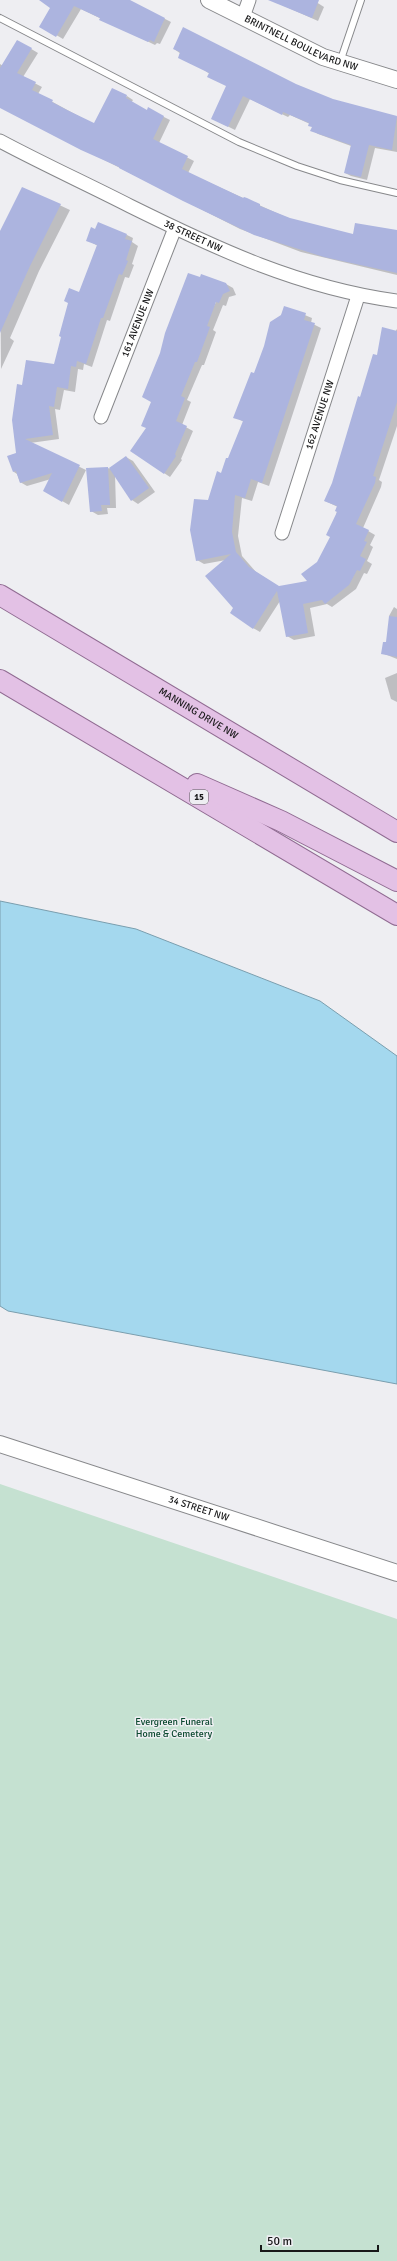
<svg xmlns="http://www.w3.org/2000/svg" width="397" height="2261" viewBox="0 0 397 2261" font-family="Signika,sans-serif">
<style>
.green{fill:#c5e1d1}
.water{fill:#a4d8ee;stroke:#7a9eae}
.shadow{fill:#0003}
.building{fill:#acb4df}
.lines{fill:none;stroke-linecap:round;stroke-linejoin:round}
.service-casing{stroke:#87888b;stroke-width:8}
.minor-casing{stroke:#87888b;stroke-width:15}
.tertiary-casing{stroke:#87888b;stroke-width:18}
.primary-casing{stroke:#906b92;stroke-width:22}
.service{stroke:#fff;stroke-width:6}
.minor{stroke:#fff;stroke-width:13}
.tertiary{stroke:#fff;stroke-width:16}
.primary{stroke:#e3c1e5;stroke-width:20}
.labels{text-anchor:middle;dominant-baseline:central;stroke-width:3;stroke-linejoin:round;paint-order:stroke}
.shield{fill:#eeeef2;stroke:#58585a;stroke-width:1}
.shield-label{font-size:9px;font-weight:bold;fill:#181819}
.street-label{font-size:10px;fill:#181819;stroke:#eeeef2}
.park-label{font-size:10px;fill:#0b482f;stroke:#eeeef2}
</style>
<rect width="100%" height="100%" fill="#eeeef2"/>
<polygon class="green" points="0,1484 397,1619 397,2261 0,2261"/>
<polygon class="water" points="0,901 136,929 320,1001 397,1056 397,1384 8,1311 0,1306"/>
<g class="shadow">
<polygon points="41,0 128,0 171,22 160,44 157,43 155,45 81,9 63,39 41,26 52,8"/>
<polygon points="284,0 313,0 324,7 318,21 282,5"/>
<polygon points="18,41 38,53 23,77 42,87 38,94 95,125 127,96 133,100 131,103 147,111 148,109 170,120 159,143 194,161 188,173 290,219 354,236 397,231 397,275 301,252 240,229 0,107 0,64 3,66"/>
<polygon points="174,49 296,85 333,100 397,117 397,152 375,148 367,180 351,176 345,173 351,146 318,134 312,130 313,127 310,124 290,115 288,117 250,99 235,130 219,122 227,86"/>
<polygon points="23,188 70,210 39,271 10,338 14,341 1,369 0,232"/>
<polygon points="127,235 133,238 132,242 138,246 132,264 134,265 129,278 125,277 110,321 107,320 92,367 84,364 83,370 78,369 75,392 64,390 60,410 55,409 59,439 30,443 86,470 69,505 45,491 51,479 27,486 20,482 17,474 14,472 17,453 23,386 55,366 98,246 87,240"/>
<polygon points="226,284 233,288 236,295 229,297 226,306 223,305 213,330 216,332 204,365 202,365 187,400 191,402 182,425 193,431 181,459 182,460 170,477 164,473 147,428"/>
<polygon points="285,307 312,318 311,323 321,328 269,486 258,482 252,501 242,498 238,536 242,556 256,572 279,587 309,582 331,537 338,507 325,501 333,483 359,398 361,398 378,356 397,329 397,426 379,480 382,482 381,487 363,528 375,535 370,545 373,547 367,561 372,564 367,574 364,573 356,589 332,607 327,604 310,608 315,636 294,640 287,636 280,601 260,632 253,628 234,608 226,560 204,564 197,560 208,501 229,460 244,422 235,417"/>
<polygon points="126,457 133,461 155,492 138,504 132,500 115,474 116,508 107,508 108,514 98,515 91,511 108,468 110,469"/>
<polygon points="394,607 397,609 397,659 382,653 387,644 390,617 389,616"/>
<polygon points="397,673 397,702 391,699 385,678"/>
</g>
<g class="building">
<polygon points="39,0 130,0 165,18 154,42 150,40 148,42 99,20 100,18 74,6 56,37 39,27 50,8"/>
<polygon points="268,0 319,0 312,18"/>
<polygon points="183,27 296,84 333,99 397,116 392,150 369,145 361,177 344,173 351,145 310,131 312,127 308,126 309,123 283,112 282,115 243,96 228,127 211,119 226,86 207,77 209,73 178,58 180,52 173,49"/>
<polygon points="17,40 32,48 17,73 36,82 32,90 53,100 52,102 67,110 94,123 112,88 127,95 126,98 147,110 148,107 164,116 153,139 188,156 182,169 243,198 244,197 247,198 260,204 260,206 290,218 353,234 355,223 397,230 397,273 324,257 254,235 183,201 119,168 119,167 81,150 0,108 0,68"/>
<polygon points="22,187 61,204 30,266 0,333 0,231"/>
<polygon points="98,222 127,234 125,239 132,241 126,260 128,261 122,275 119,274 103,318 101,318 86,364 77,361 76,367 71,366 68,389 57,387 54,407 49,406 53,435 25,439 80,465 62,502 43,491 52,473 20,483 16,471 13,472 7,456 16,453 12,420 17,384 22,385 26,360 54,364 61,337 59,336 68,303 64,301 69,288 79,292 97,245 86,241 91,227 95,229"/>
<polygon points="188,273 200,277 201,274 226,283 230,291 223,294 219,303 216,302 207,326 210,327 197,362 195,362 181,396 185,398 176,421 187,426 175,454 176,456 164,474 130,451 146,428 141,426 151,402 142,397 160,353 165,333"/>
<polygon points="284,306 306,313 304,320 315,323 262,483 251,479 245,498 235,495 232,532 236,552 249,567 279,586 307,581 301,574 317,562 330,537 326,535 337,512 335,511 337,506 324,501 332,483 358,396 360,397 373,354 377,355 382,327 397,331 397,402 373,476 376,477 375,483 356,524 369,530 364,541 367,542 360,556 366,559 360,571 357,570 349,585 325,604 322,600 303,604 308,633 286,637 277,591 253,629 230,613 233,608 205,576 231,554 196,561 190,530 194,499 208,500 217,471 221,473 226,458 228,458 243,421 233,418 251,372 254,373 264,346 270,322 281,315"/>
<polygon points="126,456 149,488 131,501 109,468"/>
<polygon points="108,467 110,505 101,505 102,511 90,512 86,468"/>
<polygon points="389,616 397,617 397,657 381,654 383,642 386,642"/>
</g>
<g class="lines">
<defs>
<g id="service">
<polyline points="0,18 239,142 297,166 340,180 397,193"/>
<polyline points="340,62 361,0"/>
</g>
<g id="minor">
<polyline points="243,17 249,0"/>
<path id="s1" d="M 0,141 C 43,164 87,184 130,206 C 217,249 300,288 397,301"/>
<path id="s2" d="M 101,417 L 175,228"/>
<path id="s3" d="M 282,533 L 358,296"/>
</g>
<g id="tertiary">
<path id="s4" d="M 209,0 L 323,57 L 397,80"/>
<path id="s5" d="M 0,1444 L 397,1573"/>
</g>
<g id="primary">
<path id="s6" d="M 0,595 L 397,832"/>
<polyline points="0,680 397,915"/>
<polyline points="197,784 281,821 397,881"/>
</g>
</defs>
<use href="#service" class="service-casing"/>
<use href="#minor" class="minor-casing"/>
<use href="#tertiary" class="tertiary-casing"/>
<use href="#primary" class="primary-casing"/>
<use href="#service" class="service"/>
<use href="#minor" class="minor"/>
<use href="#tertiary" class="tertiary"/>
<use href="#primary" class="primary"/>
</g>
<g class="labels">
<rect class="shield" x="190" y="790" width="18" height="14" rx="3"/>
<g class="shield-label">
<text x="199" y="797">15</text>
</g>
<g class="street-label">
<text stroke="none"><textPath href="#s4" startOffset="102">BRINTNELL BOULEVARD NW</textPath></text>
<text stroke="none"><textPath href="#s1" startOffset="215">38 STREET NW</textPath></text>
<text stroke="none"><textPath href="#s2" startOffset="101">161 AVENUE NW</textPath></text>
<text stroke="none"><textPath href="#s3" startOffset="124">162 AVENUE NW</textPath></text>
<text stroke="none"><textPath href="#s6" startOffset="231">MANNING DRIVE NW</textPath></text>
<text stroke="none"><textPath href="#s5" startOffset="209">34 STREET NW</textPath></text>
</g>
<g class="park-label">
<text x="174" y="1722">Evergreen Funeral<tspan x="174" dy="12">Home &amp; Cemetery</tspan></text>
</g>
</g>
<path d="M261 2245v6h117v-6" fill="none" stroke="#181819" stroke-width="2"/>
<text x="267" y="2245" font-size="12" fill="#181819" stroke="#eeeef2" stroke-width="3" paint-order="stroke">50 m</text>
</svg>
